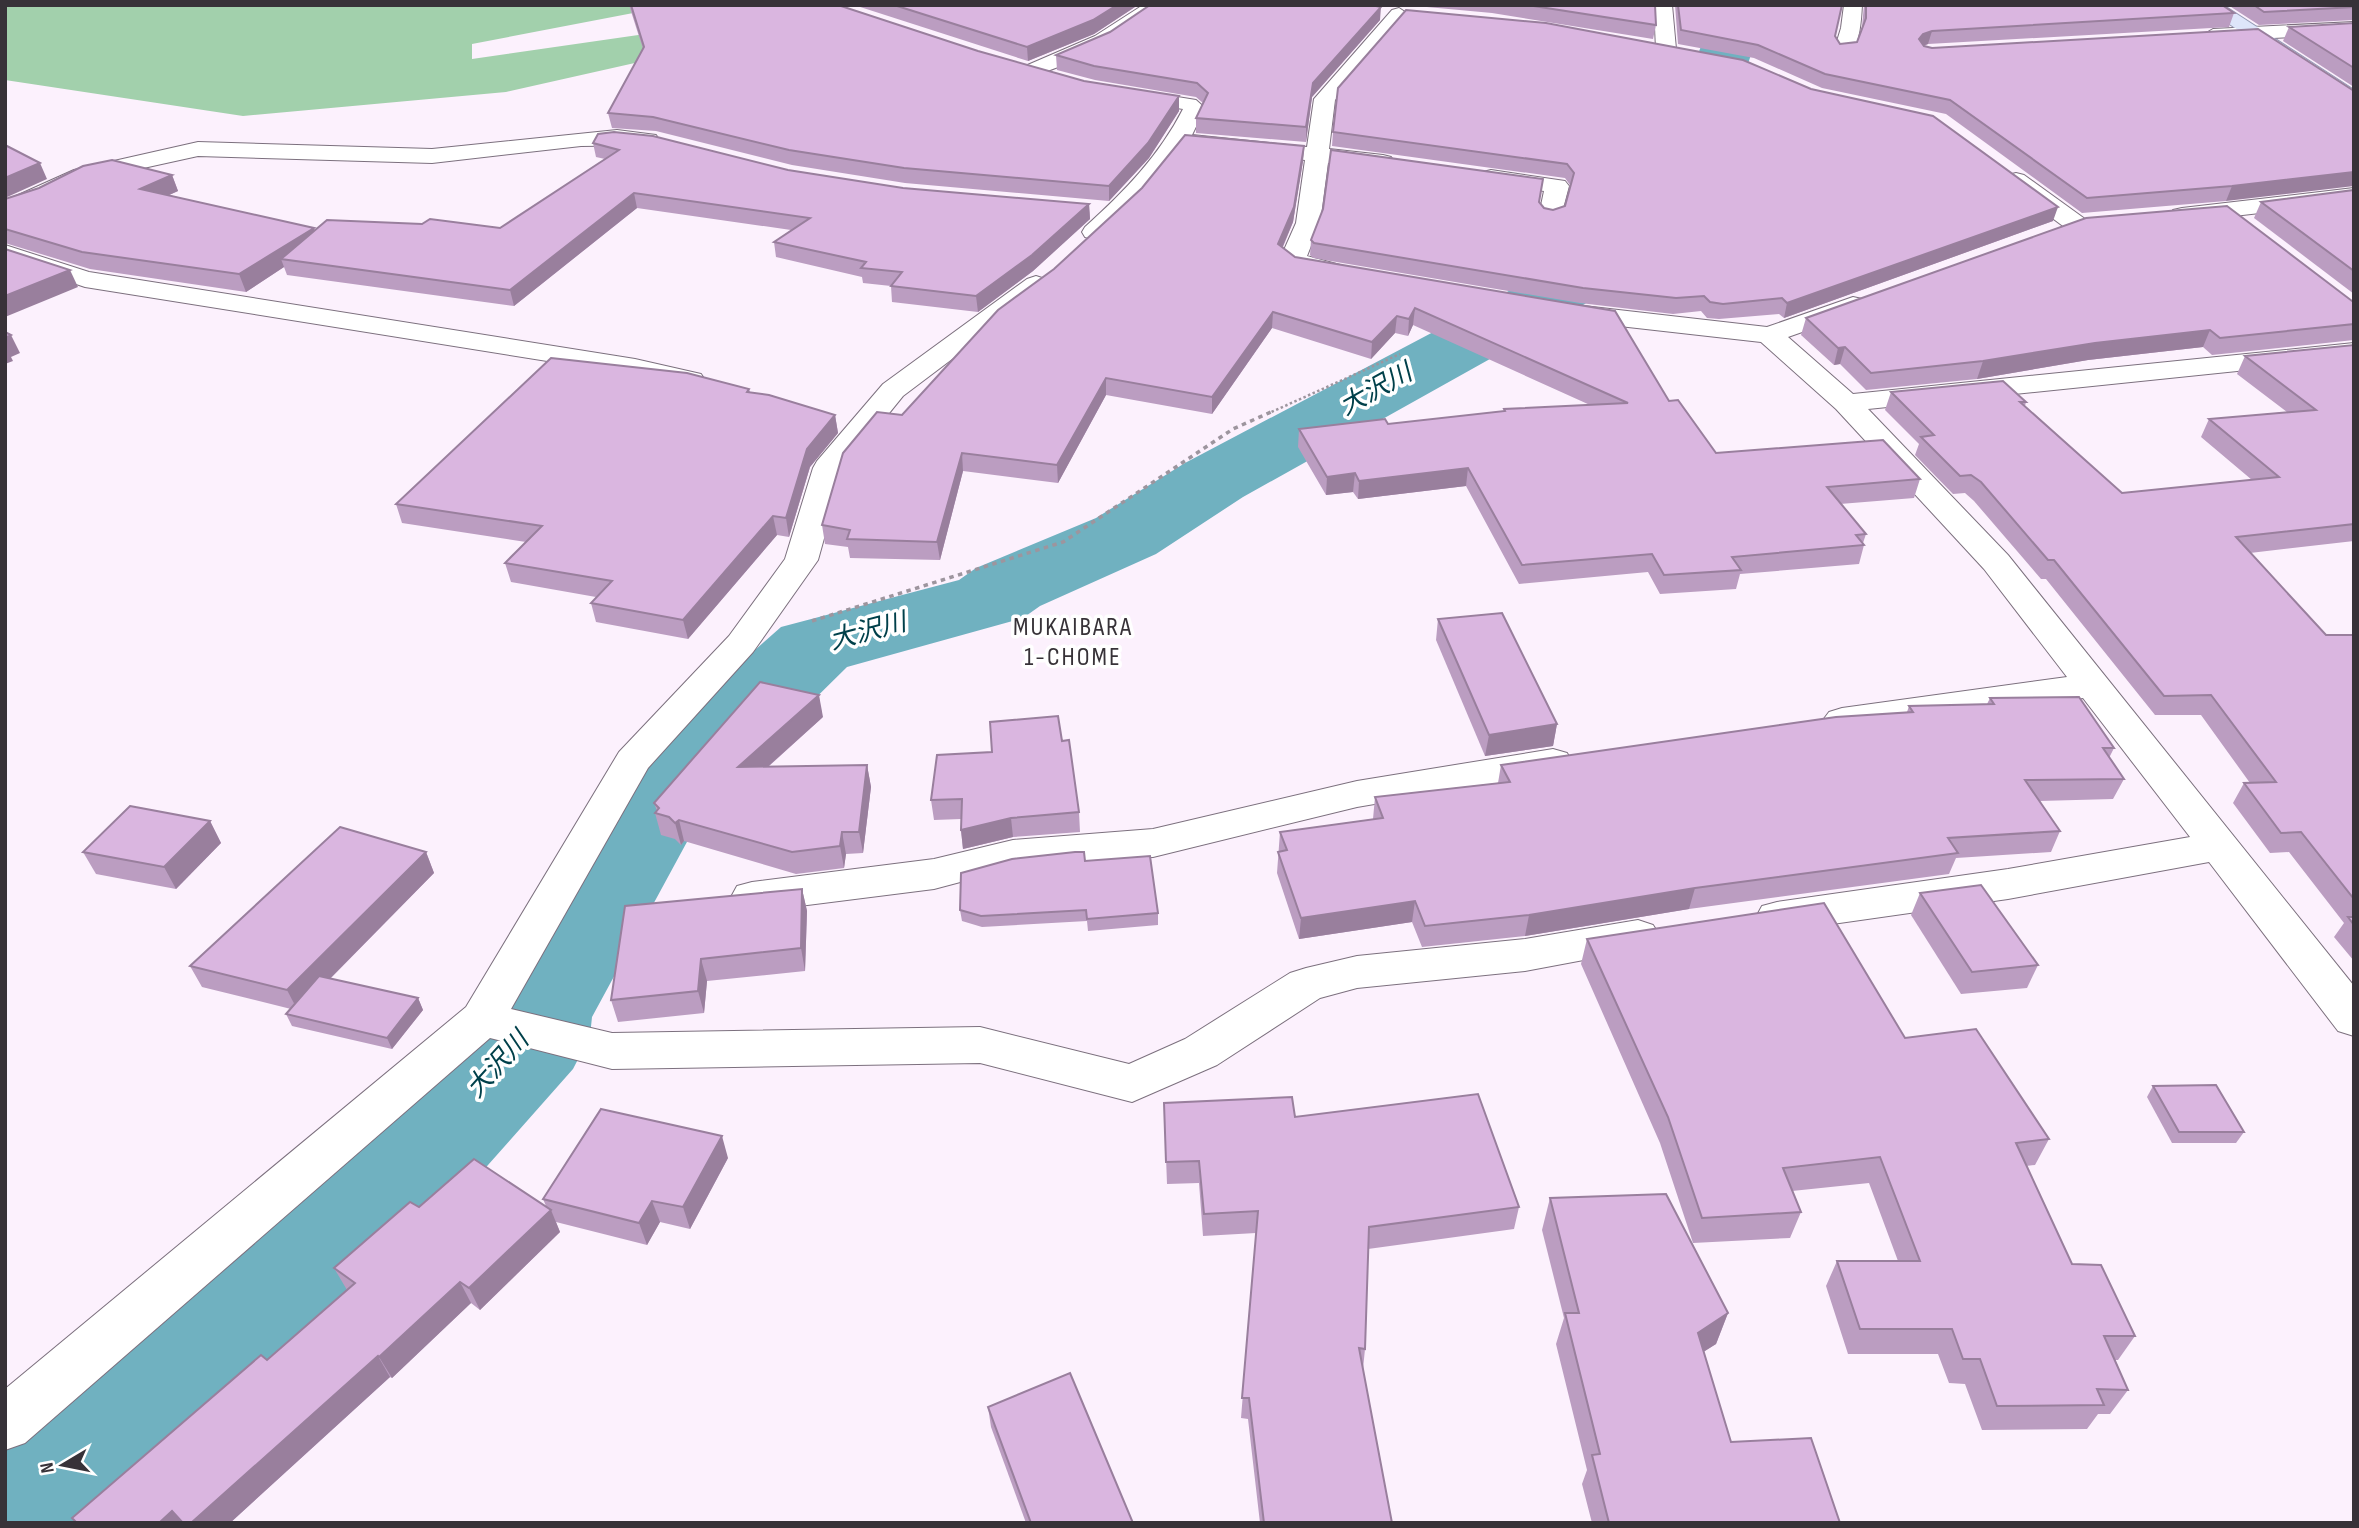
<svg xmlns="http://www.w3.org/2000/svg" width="2359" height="1528" viewBox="0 0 2359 1528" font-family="'Sofia Sans Condensed','Noto Sans JP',sans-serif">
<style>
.forest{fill:#a2d0ac}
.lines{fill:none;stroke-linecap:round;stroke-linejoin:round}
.river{fill:#70b1c0;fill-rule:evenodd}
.minor-casing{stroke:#7c707e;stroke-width:2}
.major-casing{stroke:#959bb4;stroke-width:2}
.path-far1{stroke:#9d959e;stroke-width:2.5;stroke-dasharray:2.5 2.5;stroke-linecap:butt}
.path{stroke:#9d959e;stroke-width:3.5;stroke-dasharray:4.5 4.5;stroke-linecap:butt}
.minor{fill:#fff;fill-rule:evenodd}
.major{fill:#dee5fa;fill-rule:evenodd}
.wall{fill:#bb9dc1}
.shaded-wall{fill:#997f9d}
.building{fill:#dab6e0;stroke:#997f9d;stroke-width:2}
.labels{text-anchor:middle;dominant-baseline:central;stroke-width:7;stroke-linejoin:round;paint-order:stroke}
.water-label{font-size:26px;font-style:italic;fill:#00404a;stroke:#fff}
.neighbourhood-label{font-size:26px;letter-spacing:2px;fill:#373238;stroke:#fff}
</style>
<rect width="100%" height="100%" fill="#fcf1fd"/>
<polygon class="forest" points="5,5 675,5 472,44 472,59 673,30 697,49 506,92 243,116 5,80"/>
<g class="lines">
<polygon class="river" points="1730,5 1781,5 1756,39 1747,67 1744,86 1731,121 1736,166 1748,197 1739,210 1718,226 1506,350 1243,497 1156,554 1040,606 1023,618 847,667 707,805 592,1017 590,1036 573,1069 480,1174 321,1341 131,1523 5,1523 5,1436 223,1253 390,1100 474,1017 630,761 781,627 959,580 976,568 1096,518 1185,463 1456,320 1674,200 1684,192 1676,166 1673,121 1690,86 1693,67 1705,36"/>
<defs>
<g id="minor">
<path d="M 1143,5 L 1165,5 C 1150,24 1045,81 1023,75 L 1020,71 L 1023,67 L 1095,36 Z"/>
<polygon points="1654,5 1672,5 1676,49 1673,53 1659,53 1656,49"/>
<path d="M 1844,5 L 1862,5 C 1861,22 1860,40 1851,55 L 1837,55 L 1834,51 L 1841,28 Z"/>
<path d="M 1399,8 L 1408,14 L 1335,100 L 1329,149 L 1383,155 L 1391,157 L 1394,162 L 1391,167 L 1383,169 L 1328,163 L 1320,223 L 1307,256 L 1351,268 L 1355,273 L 1351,278 C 1332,283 1292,276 1280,259 L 1296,223 L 1305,160 L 1184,147 C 1166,170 1126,226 1102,237 C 1096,240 1091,239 1085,237 L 1082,232 L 1085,227 C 1124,192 1159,156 1183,109 L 1121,99 L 1118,95 L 1121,91 L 1128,89 L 1196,100 L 1205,108 L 1192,135 L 1307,147 L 1314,99 L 1392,10 Z"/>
<polygon points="2354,22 2354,34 2213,41 2203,35 2213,29"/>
<polygon points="617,130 656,135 659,140 656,145 581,146 432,163 198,156 89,180 45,202 5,216 5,201 74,170 198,142 432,149"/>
<polygon points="1491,170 1565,181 1569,186 1560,220 1551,222 1542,220 1539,215 1544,191 1483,182 1479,177 1483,172"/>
<polygon points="2016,173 2024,175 2085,219 2088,224 2085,229 2076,231 2067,229 2008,185 2004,180 2008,175"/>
<polygon points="2354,188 2354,202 2182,222 2173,220 2170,215 2173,210 2182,208"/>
<polygon points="5,245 89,272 635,359 701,374 705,380 701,386 691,389 635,375 85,287 5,260"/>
<polygon points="1036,276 1045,279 1049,284 1045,289 903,396 843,470 818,560 753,652 648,768 511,1009 612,1033 980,1027 1129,1064 1185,1039 1290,973 1306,968 1357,956 1525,939 1638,920 1653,925 1660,936 1653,947 1525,971 1357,988 1320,998 1217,1065 1132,1102 980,1063 612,1069 490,1038 25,1443 5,1450 5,1389 466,1007 619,752 729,636 785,559 813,468 817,461 883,384 1027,279"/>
<polygon points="1853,297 1862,299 1866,305 1862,311 1788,337 1853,394 2354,343 2354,359 1868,409 2008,555 2354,986 2354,1036 2338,1031 2209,862 2008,899 1777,932 1762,928 1756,917 1762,906 1777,902 2008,869 2190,837 2083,698 1842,732 1829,728 1823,720 1829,712 1842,708 2067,677 1984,569 1836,409 1761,342 1566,320 1557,318 1553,312 1557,306 1566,304 1767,327"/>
<polygon points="1553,749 1567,753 1572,762 1567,771 1357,807 1153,857 1075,861 1013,868 934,889 752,912 737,908 731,897 737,886 752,882 934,859 1013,840 1153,829 1357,781"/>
</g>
<polygon id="major" points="2201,5 2223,5 2354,90 2354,105 2347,103"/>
</defs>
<use href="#minor" class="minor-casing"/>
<use href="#major" class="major-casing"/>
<polyline class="path-far1" points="1267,414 1400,354"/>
<polyline class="path" points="812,621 1063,542 1233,429 1271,412"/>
<use href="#minor" class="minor"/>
<use href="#major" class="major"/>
</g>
<g class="wall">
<polygon points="629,5 838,5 978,51 1179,111 1149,158 1109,201 905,183 792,165 656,131 612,128 608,113 643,49"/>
<polygon points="854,5 1138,5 1094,34 1028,61"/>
<polygon points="1405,5 1655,5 1656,25 1653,39 1492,13"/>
<polygon points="1675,5 1842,5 1835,36 1840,44 1857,42 1862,27 1864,5 2222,5 2234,13 2229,27 1928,44 1924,46 1932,48 2352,91 2226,201 2082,213 1946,114 1822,88 1754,58 1678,44"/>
<polygon points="2228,5 2354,5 2354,20 2259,25"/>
<polygon points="1380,20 1312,97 1306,142 1196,133 1196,118 1203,103 1196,97 1095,80 1057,70 1056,55 1110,32"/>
<polygon points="2354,23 2354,87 2283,41 2289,27"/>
<polygon points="1333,132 2053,221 1784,318 1779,314 1719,319 1707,318 1701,311 1673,314 1580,303 1313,258 1310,255 1311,240 1539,202 1544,208 1553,210 1565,206 1570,185 1565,178 1332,146"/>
<polygon points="593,143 788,170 903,188 1089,204 1090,219 1033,271 978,312 892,302 891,286 863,283 862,277 776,257 774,242 791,230 637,208 514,306 287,275 284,267 246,292 90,269 5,243 5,199 172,175 178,191 169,195 315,231 500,228 605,159 596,157"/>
<polygon points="1304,146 1303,161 1293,222 1283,247 1295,257 1669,401 1716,453 1920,479 1914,498 1840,504 1866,534 1863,543 1864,545 1859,564 1740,574 1736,589 1660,594 1648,572 1519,584 1466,486 1358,499 1353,492 1326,495 1298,447 1299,429 1388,424 1504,411 1504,409 1590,405 1413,325 1408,336 1395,333 1371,359 1272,328 1212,414 1106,395 1058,483 963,471 940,560 850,558 848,547 825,544 822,525 902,415"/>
<polygon points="2354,190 2354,294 2254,218 2261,202"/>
<polygon points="2352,301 2354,302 2354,340 2212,355 2203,347 2088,360 1977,379 1866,390 1840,364 1834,365 1801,335 1806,318"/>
<polygon points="2354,345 2354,541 2250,553 2326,635 2354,635 2354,961 2334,937 2344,923 2289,852 2270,853 2233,803 2244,783 2250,783 2201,715 2155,715 2046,579 2041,579 1974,501 1965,493 1953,494 1915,455 1919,444 1885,410 1891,392 2026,402 2025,406 2122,493 2252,480 2201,437 2209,419 2287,412 2237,374 2245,356"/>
<polygon points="749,389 750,392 835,415 838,433 810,467 789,537 777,535 688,639 596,622 591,603 596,597 511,582 505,563 526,542 402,523 396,504"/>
<polygon points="1438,619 1557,724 1553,746 1485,756 1436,640"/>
<polygon points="1990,698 2114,748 2109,758 2124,779 2113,799 2039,801 2060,831 2051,852 1956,858 1949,874 1689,909 1525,936 1422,947 1412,922 1299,939 1277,873 1280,832 1373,819 1375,797 1498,783 1501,765 1907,712 1909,706 1987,704"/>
<polygon points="823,717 768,767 867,765 871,787 863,853 846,854 844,868 796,874 684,841 681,845 675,839 661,835 655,813 657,811 654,803"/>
<polygon points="1062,741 1079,812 1080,832 1013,837 963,849 961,830 961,819 934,820 931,800 992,752"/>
<polygon points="210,821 221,843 176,889 96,874 83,852"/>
<polygon points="426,852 434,873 330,979 418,998 423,1010 392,1049 292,1026 286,1014 291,1009 202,987 190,966"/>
<polygon points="1085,861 1158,913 1158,925 1088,931 1087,921 982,927 962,921 960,910"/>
<polygon points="802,889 807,911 805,971 707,981 704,1013 618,1022 611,1000"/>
<polygon points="1920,893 2038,965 2027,988 1961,994 1911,915"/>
<polygon points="1587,939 1905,1038 2049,1139 2035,1165 2026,1166 2072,1264 2135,1336 2118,1360 2115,1360 2128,1390 2110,1414 2098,1414 2087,1429 1982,1430 1965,1384 1949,1383 1938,1354 1848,1354 1826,1286 1837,1261 1898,1261 1869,1183 1792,1191 1801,1212 1790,1238 1693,1243 1660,1143 1581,964"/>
<polygon points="2153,1086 2244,1132 2236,1143 2172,1143 2147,1097"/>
<polygon points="1164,1103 1295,1117 1519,1207 1514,1229 1368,1249 1365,1349 1363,1369 1392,1523 1260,1523 1248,1419 1241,1418 1256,1233 1203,1236 1199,1183 1167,1184"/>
<polygon points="728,1158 690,1229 660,1222 647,1245 556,1222 560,1232 480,1310 471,1303 392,1378 390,1377 230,1523 77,1523 267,1360 347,1290 334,1268 419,1207 546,1206 543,1199"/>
<polygon points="1550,1198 1728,1313 1716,1344 1703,1352 1731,1442 1840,1523 1592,1523 1582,1484 1587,1470 1556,1344 1564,1318 1542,1230"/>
<polygon points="988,1407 1133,1523 1026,1523 991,1427"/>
</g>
<g class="shaded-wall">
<polygon points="1117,5 1138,5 1094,34 1028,61 1027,47"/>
<polygon points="1381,7 1380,20 1312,97 1306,142 1306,127 1313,83"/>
<polygon points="1932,31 1928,44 1919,47 1919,39 1923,34"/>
<polygon points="1179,96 1179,111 1149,158 1109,201 1109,186"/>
<polygon points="1304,146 1303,161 1293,222 1277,260 1278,244"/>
<polygon points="40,163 47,179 5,198 5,178"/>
<polygon points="2354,172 2354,186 2226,201 2232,186"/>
<polygon points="172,175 178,191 147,205 140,189"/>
<polygon points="634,193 637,208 514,306 510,290"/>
<polygon points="1089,204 1090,219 1033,271 978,312 976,296"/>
<polygon points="2058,207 2053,221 1784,318 1787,303"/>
<polygon points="314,228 320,245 281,259 284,267 246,292 239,274"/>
<polygon points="70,270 78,287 5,317 5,296"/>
<polygon points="1415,308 1413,325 1408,336 1409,319"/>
<polygon points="1273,312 1272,328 1212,414 1212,397"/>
<polygon points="1397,316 1395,333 1371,359 1372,342"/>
<polygon points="2210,330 2203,347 2088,360 1977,379 1983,361 2095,343"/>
<polygon points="11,335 20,353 11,357 13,361 5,364 5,338"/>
<polygon points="1845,347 1840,364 1834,365 1838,348"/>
<polygon points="1106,378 1106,395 1058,483 1057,465"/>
<polygon points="835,415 838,433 810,467 789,537 786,518 807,449"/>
<polygon points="962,453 963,471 940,560 937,542"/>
<polygon points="1468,468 1466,486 1358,499 1359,481"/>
<polygon points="1355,473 1353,492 1326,495 1327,477"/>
<polygon points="773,516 777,535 688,639 683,620"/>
<polygon points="819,695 823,717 743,789 738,767"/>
<polygon points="1557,724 1553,746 1485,756 1489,735"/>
<polygon points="867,765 871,787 863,853 859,832"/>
<polygon points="1011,818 1013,837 963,849 961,830"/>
<polygon points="679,820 684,841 681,845 675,823"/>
<polygon points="210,821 221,843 176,889 164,867"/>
<polygon points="842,832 846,854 844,868 840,846"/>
<polygon points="426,852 434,873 298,1011 287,990"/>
<polygon points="1695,888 1689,909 1525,936 1529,915"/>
<polygon points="802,889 807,911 805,971 801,948"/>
<polygon points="1415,901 1412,922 1299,939 1301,918"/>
<polygon points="701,959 707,981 704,1013 698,991"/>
<polygon points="418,998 423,1010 392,1049 387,1038"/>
<polygon points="722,1136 728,1158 690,1229 683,1207"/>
<polygon points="652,1201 660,1222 647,1245 639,1223"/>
<polygon points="551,1210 560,1232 480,1310 469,1288"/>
<polygon points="460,1282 471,1303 392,1378 379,1357"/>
<polygon points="1728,1313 1716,1344 1686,1363 1698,1333"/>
<polygon points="378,1356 390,1377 230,1523 191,1523"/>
<polygon points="172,1511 182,1523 159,1523"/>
</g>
<g class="building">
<polygon points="631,5 838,5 978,51 1084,81 1179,96 1148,143 1109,186 904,168 789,150 653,117 608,113 644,47"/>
<polygon points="894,5 1117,5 1093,20 1027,47"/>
<polygon points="1150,5 1371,5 1381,7 1313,83 1306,127 1196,118 1208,93 1197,83 1094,66 1056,55 1110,32"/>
<polygon points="1527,5 1655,5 1656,25"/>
<polygon points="1678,5 1842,5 1835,36 1840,44 1857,42 1866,18 1866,5 2222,5 2234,13 1932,31 1923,34 1919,39 1924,46 1932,48 2258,29 2354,91 2354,172 2232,186 2087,198 1950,100 1825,74 1758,45 1681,30"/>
<polygon points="2254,5 2354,5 2354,7 2264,12"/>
<polygon points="1406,10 1546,23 1743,60 1811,89 1933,116 2058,207 1787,303 1782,298 1723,304 1710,302 1704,296 1676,298 1583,288 1314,243 1311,240 1323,209 1331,150 1543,179 1539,202 1544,208 1553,210 1565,206 1574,173 1567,164 1333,132 1338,88"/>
<polygon points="2354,23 2354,68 2289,27"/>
<polygon points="614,132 653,136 788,170 903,188 1089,204 1032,255 976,296 891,286 902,272 861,268 866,262 774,242 810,218 634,193 510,290 281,259 327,220 422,224 430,219 500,228 619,150 593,143 598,134"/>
<polygon points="1185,135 1304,146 1294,207 1278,244 1295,257 1615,311 1669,401 1678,400 1716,453 1883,440 1920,479 1827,487 1866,534 1856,535 1864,545 1732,557 1741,570 1664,575 1652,554 1522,565 1468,468 1359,481 1355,473 1327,477 1299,429 1385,419 1388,424 1505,411 1504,409 1628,403 1415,308 1409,319 1397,316 1372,342 1273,312 1212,397 1106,378 1057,465 962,453 937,542 847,539 850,530 822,525 843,453 877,412 902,415 998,310 1054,269 1142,188"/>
<polygon points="5,145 40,163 5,178"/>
<polygon points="112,160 172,175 140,189 314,228 239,274 82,252 5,229 5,199 39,188 83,166"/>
<polygon points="2354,190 2354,271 2261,202"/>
<polygon points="2227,206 2352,301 2354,302 2354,324 2220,338 2210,330 2095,343 1983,361 1871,373 1845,347 1838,348 1806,318 2086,218"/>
<polygon points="5,249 70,270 5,296"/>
<polygon points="5,332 11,335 5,338"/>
<polygon points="2354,345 2354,524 2236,537 2326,635 2354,635 2354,899 2301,832 2281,833 2244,783 2276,782 2211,695 2164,696 2054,560 2048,560 1981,482 1971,475 1960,476 1921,437 1934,435 1891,392 2003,381 2026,402 2020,402 2122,493 2279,477 2209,419 2316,410 2245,356"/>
<polygon points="551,358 687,373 749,389 747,392 769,395 835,415 807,449 786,518 773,516 683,620 591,603 612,581 505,563 542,526 396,504"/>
<polygon points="1502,613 1557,724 1489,735 1438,619"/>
<polygon points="760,682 819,695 738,767 867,765 859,832 842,832 840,846 792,852 679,820 675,823 669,817 655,813 659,808 654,803"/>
<polygon points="2079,697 2114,748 2103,748 2124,779 2025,780 2060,831 1948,838 1958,853 1695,888 1529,915 1425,926 1415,901 1301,918 1278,852 1287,850 1280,832 1383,818 1375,797 1510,782 1501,765 1836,717 1913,712 1909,706 1994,704 1990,698"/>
<polygon points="1058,716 1062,741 1069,740 1079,812 1011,818 961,830 962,799 931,800 937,755 992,752 990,722"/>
<polygon points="130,806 210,821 164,867 83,852"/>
<polygon points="340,827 426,852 287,990 190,966"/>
<polygon points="1075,852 1084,852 1085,861 1150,856 1158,913 1087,919 1086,910 981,916 960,910 961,873 1012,859"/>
<polygon points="1981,885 2038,965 1972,972 1920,893"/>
<polygon points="802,889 801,948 701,959 698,991 611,1000 625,906"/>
<polygon points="1824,903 1905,1038 1976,1029 2049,1139 2016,1143 2072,1264 2101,1265 2135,1336 2104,1336 2128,1390 2097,1389 2104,1405 1997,1406 1980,1359 1963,1359 1952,1329 1860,1329 1837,1261 1920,1261 1880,1157 1783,1168 1801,1212 1702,1218 1668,1117 1587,939"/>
<polygon points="2348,917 2354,917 2354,925"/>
<polygon points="319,976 418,998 387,1038 286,1014"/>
<polygon points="2216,1085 2244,1132 2179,1132 2153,1086"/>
<polygon points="1478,1094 1519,1207 1369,1227 1365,1349 1359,1348 1392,1523 1264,1523 1249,1398 1242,1398 1258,1211 1204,1214 1199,1161 1166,1162 1164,1103 1292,1097 1295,1117"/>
<polygon points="601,1109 722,1136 683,1207 652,1201 639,1223 543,1199"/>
<polygon points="474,1159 551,1210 469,1288 460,1282 379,1357 378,1356 191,1523 183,1523 172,1511 159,1523 77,1523 72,1518 261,1355 267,1360 355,1283 334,1268 410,1202 419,1207"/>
<polygon points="1666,1194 1728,1313 1698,1333 1731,1442 1811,1438 1840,1523 1609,1523 1592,1455 1600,1454 1565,1313 1579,1313 1550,1198"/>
<polygon points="1070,1373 1133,1523 1031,1523 988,1407"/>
</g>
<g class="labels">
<g class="water-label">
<text transform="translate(1376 390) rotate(-29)">大沢川</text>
<text transform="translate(868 632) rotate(-15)">大沢川</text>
<text transform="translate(498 1065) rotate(-48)">大沢川</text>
</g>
<g class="neighbourhood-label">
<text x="1073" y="627">MUKAIBARA<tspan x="1073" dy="30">1-CHOME</tspan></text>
</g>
</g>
<rect width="2359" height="1528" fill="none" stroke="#373238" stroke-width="14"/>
<g transform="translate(63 1465) rotate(260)" stroke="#ffffff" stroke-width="5" paint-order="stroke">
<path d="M0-5L12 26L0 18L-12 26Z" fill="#373238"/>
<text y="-10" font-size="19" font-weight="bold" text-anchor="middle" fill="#373238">N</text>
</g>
</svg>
